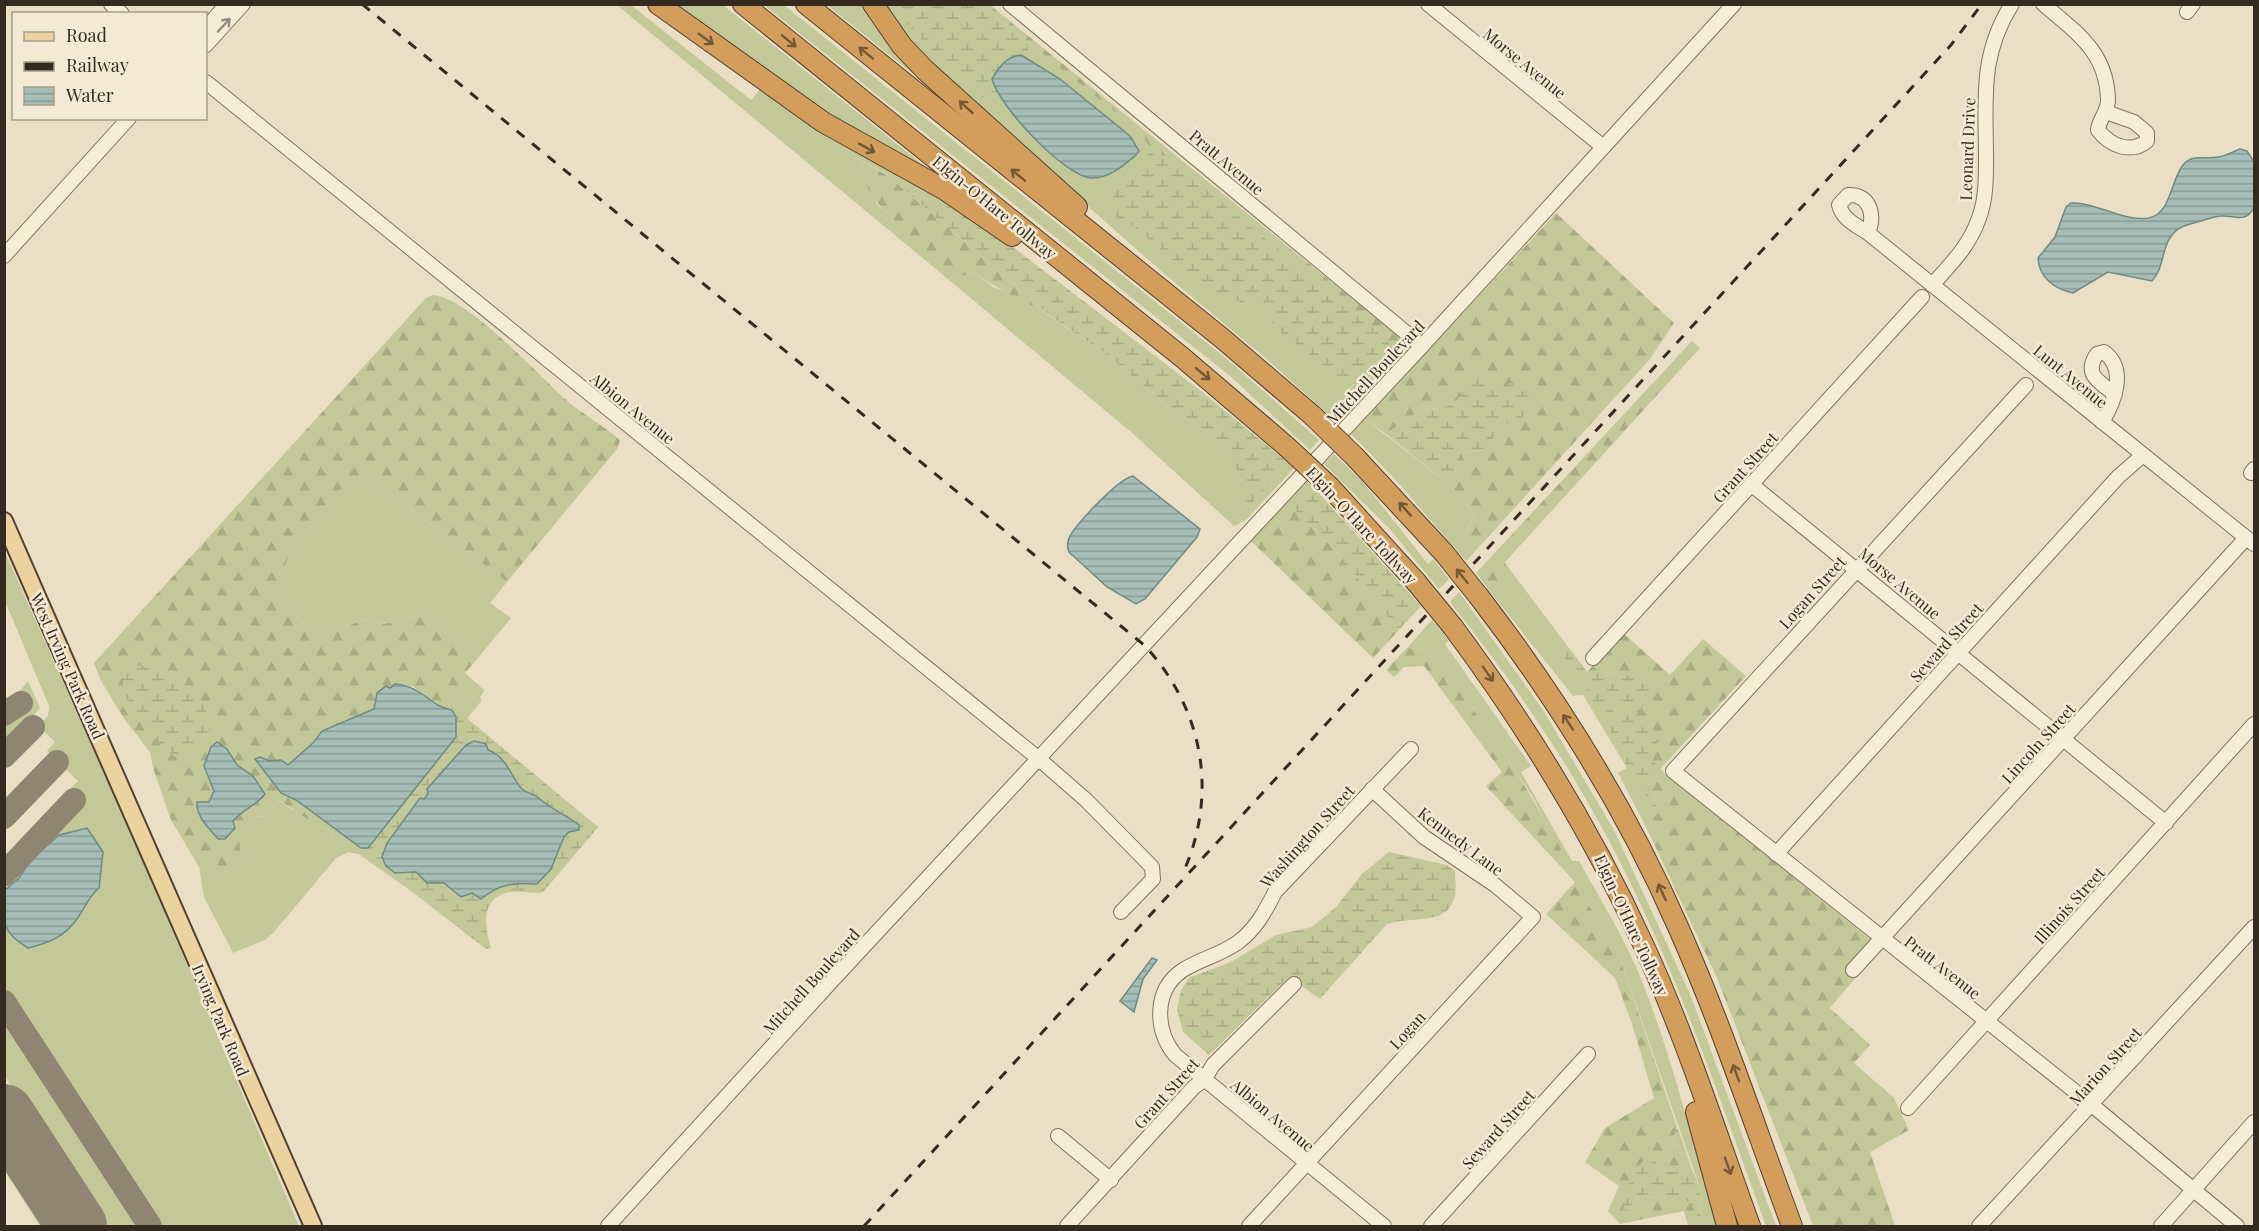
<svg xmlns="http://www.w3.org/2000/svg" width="2259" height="1231" viewBox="0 0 2259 1231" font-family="'Playfair Display',serif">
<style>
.grass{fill:#c3c899;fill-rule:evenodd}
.forest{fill:url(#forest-firs);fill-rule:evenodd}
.wetland{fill:url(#wetland-marsh);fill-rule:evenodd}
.water{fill:url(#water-rules);stroke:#6e8b84;stroke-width:1.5}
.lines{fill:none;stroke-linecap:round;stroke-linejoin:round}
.taxiway{stroke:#908472;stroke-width:24}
.runway{stroke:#908472;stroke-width:60}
.minor-casing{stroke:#84715c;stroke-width:16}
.major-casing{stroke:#524030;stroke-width:20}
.highway-casing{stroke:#524030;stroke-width:22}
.minor{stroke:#f6edd7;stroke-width:14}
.major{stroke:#ebd39f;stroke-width:16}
.highway{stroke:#d39e5c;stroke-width:20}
.rail{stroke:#352a1f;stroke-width:3;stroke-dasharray:10 10;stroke-linecap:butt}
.highway-bridge-casing{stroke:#524030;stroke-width:22;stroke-linecap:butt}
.highway-bridge{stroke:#d39e5c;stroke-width:20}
.oneway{stroke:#968c7b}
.oneway2{stroke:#745837}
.labels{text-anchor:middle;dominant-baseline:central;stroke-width:5;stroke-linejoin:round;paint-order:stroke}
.street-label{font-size:16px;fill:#352a1f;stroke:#f3e9d4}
</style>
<defs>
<pattern id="forest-firs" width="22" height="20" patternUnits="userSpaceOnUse" patternTransform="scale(1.5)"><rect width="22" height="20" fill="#c3c899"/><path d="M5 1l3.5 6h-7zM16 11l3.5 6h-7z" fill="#a8ac83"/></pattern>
<pattern id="wetland-marsh" width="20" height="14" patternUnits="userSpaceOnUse" patternTransform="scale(1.5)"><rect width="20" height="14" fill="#c3c899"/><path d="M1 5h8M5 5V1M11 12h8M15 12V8" fill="none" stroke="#a8ac83"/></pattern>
<pattern id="water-rules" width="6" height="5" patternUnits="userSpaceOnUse" patternTransform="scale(1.5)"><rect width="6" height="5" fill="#a6beb7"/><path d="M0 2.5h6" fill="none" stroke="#889b94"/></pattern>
</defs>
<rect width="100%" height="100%" fill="#eadfc5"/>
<g class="grass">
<polygon points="617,5 631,5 751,100 762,87 953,204 944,204 851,155 865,170 877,204 894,219 890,231"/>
<polygon points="672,5 723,5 937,176 848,130"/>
<polygon points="764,5 784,5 1228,360 1319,440 1310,450 1230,376"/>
<polygon points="827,5 865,5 928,86"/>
<path d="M 881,5 L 981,5 L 1139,131 L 1152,150 L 1168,158 L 1341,300 L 1387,354 L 1345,392 L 1350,398 L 1391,356 L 1402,339 L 1402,351 L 1336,422 L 1269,361 L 1162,272 L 942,77 L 921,56 ZM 1029,59 L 1060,79 L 1130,136 L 1136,155 C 1123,165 1109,178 1091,178 C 1065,178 998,104 992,79 Z"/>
<polygon points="974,272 993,287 1022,298 1106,354 1167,406 1201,428 1233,454 1244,473 1244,511 1277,475 1284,459 1294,468 1246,520 1234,526 1131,432 949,280"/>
<polygon points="1365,419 1450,485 1474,513 1467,531 1480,546 1466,561 1394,478 1351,434"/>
<polygon points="1334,454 1362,481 1428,564 1433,559 1449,579 1439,589 1388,527 1324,464"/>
<polygon points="371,479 507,582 490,603 511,618 478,658 423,615 384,624 363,620 319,637 291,612 277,584 292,549 345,484"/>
<polygon points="1306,480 1315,489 1292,507 1255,545 1250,541"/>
<polygon points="4,550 124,818 299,1226 158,1226 5,988 5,881 30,861 82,800 71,788 78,781 47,751 55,742 38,726 48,716 49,706 5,601"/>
<path d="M 1505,563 L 1587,672 C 1601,669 1612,675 1626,674 L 1659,741 L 1660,768 L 1649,780 L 1658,813 L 1646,827 L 1618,773 L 1627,768 L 1583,695 L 1573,696 L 1492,594 L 1497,588 Z"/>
<path d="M 1459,592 L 1543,710 L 1614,830 L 1690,994 L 1776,1226 L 1766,1226 C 1726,1117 1689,1006 1639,901 C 1589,793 1524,695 1450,602 Z"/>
<path d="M 1432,620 L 1449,640 L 1445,644 L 1531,766 L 1521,772 L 1572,861 L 1579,861 C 1602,902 1627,942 1644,986 C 1674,1064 1694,1146 1716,1226 L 1704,1226 L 1701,1222 L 1700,1188 L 1618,953 L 1593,913 L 1534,799 L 1512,765 L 1465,698 L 1440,666 L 1422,649 L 1407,648 Z"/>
<polygon points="465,673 484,690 480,698 482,700 467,719 462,715 456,717 452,710"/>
<polygon points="28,681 40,708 5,749 5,724 29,708 18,693"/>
<path d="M 278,800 L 291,809 L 316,820 L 332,838 L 339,840 L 349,852 L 336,858 L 274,932 L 265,940 L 233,953 L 204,897 L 199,867 C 215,880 225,873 241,863 L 238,831 L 255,817 L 268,816 Z"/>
<polygon points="5,1016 140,1226 102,1226 5,1076"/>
<polygon points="5,1151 53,1226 40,1226 5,1171"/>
</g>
<g class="forest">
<path d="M 981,5 L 990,5 L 1402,339 L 1391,356 L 1350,398 L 1345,393 L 1387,354 L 1385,337 C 1313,277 1240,218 1168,158 L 1152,150 L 1139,131 Z"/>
<path d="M 849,154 L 887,175 L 1053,318 C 1027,301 998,291 974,272 L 949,280 L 890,231 L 894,219 C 879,206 864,191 865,170 Z"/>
<polygon points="1556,213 1674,323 1650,359 1480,546 1467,532 1474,513 1450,485 1460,454 1488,448 1499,427 1522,417 1454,404 1415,414 1386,434 1365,419"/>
<path d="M 433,295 C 467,297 538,374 565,399 C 582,414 603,425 620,440 L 617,449 L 507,582 L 371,479 L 345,484 L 292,549 L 277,584 L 291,612 L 319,637 L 363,620 L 384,624 L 423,615 L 478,658 L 465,673 L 452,710 L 441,708 L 413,686 L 390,688 L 377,693 L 374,709 L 322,731 L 313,743 L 287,766 L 281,760 L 266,761 L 281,793 L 296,800 L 314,814 L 458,728 L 456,717 L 598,827 L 543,892 C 532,894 521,890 509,892 C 480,898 484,927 491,948 L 486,949 L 414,893 L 359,854 L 349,852 C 337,837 325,837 316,820 L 307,819 L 279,800 L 268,816 L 255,817 L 239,831 L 241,863 L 233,876 L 226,873 L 208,875 L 199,867 L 171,820 L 153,768 L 150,752 L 125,720 L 101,681 L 94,663 L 426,298 ZM 217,742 C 227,749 229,755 236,764 C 245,774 255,775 261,788 L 256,802 L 243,809 L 233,821 L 234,828 L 230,835 L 218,838 L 199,815 L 197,802 L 209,802 L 214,791 L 204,766 L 211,747 Z"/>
<polygon points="1692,341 1700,348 1505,562 1509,575 1492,594 1476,573"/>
<polygon points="1292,507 1335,550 1399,630 1373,658 1255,545"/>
<path d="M 1623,633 L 1670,675 L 1703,639 L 1746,676 L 1660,769 L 1881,948 L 1830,1008 L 1870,1045 L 1854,1063 L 1894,1098 L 1909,1130 L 1870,1152 L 1895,1226 L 1813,1226 L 1717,978 L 1646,827 L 1658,813 L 1649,780 L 1646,755 L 1632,718 L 1626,674 C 1612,675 1601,669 1587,672 Z"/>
<polygon points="1407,648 1422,649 1440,666 1465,698 1512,765 1554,835 1593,913 1618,953 1677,1127 1673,1140 1677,1152 1687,1154 1691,1167 1683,1173 1663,1170 1656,1162 1629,1211 1639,1195 1690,1202 1704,1226 1688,1226 1684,1211 1620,1224 1608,1211 1619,1186 1585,1162 1605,1128 1654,1098 1632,1024 1615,978 1546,914 1575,882 1486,786 1502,772 1424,666 1404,667 1394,677 1386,670"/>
<path d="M 1605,689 C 1615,696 1629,702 1628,715 L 1623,719 L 1617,718 L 1602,694 Z"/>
</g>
<g class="wetland">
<path d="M 893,5 L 981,5 L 1027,42 L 1029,59 L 1021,55 L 993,85 L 1000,96 L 990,101 L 979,96 C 956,68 908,33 893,5 Z"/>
<path d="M 1152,150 L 1168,158 C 1240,218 1313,277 1385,337 L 1389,345 L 1387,354 L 1355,384 L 1347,383 L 1274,327 L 1272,322 L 1277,312 L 1266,305 L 1257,293 L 1250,292 L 1247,306 C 1234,299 1216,287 1201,292 L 1197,288 L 1199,279 C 1176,263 1156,246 1135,227 C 1128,221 1117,221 1112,212 L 1115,181 L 1134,168 L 1148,169 L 1148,155 Z"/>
<polygon points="890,174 944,203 953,204 992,231 1201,391 1284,459 1277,475 1244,512 1244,474 1229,464 1232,454 1201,428 1167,406 1106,354 1053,318 887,175"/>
<polygon points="1477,373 1491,390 1511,383 1531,397 1522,418 1499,427 1488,448 1460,454 1450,485 1386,434 1415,414 1454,404"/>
<polygon points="1315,489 1421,606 1399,630 1335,550 1292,507"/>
<path d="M 1563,649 L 1571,651 L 1587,672 C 1597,670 1602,672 1611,674 C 1633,679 1640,669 1660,686 L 1632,718 L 1659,741 L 1646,755 L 1660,768 L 1649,780 L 1658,813 L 1614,746 L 1610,729 L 1583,684 L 1583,677 L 1560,653 ZM 1605,689 L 1623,701 L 1629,709 L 1628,715 L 1623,719 L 1617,718 L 1602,694 Z"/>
<polygon points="142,665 198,695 206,706 209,730 188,757 177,758 161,746 124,695 122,668"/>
<path d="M 462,714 L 598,827 L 543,892 C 532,894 521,890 509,892 C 480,898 484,927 491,948 L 486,949 L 414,893 L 359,854 L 349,852 L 339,840 L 322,832 L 314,814 L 360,848 L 368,848 L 456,737 L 456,717 ZM 474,741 L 495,753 L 512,771 L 525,791 L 555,812 L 571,819 C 568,842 552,865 537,884 C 513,881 500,884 481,899 L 472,893 L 461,897 L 444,883 L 427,882 L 416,872 L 394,836 L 412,806 L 428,794 L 427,789 L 466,745 Z"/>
<path d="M 1389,852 L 1447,865 L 1455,871 C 1455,879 1457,891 1454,899 C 1446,926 1409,916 1387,924 L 1320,999 L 1289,977 L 1209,1055 L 1183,1032 L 1177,1009 L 1181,990 L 1190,977 L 1229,963 L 1276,935 L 1312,927 L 1336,907 L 1362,874 Z"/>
<polygon points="1677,1127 1687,1154 1677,1152 1673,1140"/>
<polygon points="1644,1160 1656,1162 1663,1170 1683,1173 1691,1167 1700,1188 1701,1222 1690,1202 1639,1195 1628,1211 1623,1209 1630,1176"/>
</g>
<g class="water">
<path d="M 1021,55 L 1060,79 L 1130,136 L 1139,151 L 1136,155 C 1124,165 1109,179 1091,178 C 1063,175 999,106 992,79 C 999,67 1007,56 1021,55 Z"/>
<path d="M 2240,149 L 2247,151 L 2254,162 L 2254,208 C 2244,224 2235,215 2221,216 C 2215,216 2191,224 2184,226 C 2159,236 2167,266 2152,281 L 2108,272 L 2073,293 C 2055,289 2039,278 2038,258 L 2055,237 L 2066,207 L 2071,203 C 2097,202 2123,222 2149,218 C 2171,214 2171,179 2183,165 C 2193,153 2205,160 2218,157 C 2226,156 2232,152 2240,149 Z"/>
<path d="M 1133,476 L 1200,529 L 1197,537 L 1145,599 L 1136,604 L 1107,587 L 1069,552 C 1067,547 1067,543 1069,538 C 1076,524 1118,479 1133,476 Z"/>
<path d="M 395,684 C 425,687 428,706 452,710 L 456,717 L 456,737 L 368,848 L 361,848 L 296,800 L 281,793 L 255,759 L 260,757 L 270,761 L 281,760 L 288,765 L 313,743 L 322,731 L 374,709 L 377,693 L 386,686 L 390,688 Z"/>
<path d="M 474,741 L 486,744 L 488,750 C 507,757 510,775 521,788 C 527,794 536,794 541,800 C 553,810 566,815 579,825 L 579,830 L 569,832 L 564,837 L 551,869 L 537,884 C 513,882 500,884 481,899 L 472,893 L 461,897 L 444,883 L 427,883 L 416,872 L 395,873 L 386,866 L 382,857 L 387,843 L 420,798 L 424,799 L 428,794 L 427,789 L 466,745 Z"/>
<path d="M 217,742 L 227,749 L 237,765 L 253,776 L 265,794 C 257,805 243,809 233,821 L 235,828 L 225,839 L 218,839 C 209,828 196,817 197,802 L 209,802 L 214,791 L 204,766 L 211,747 Z"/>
<path d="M 87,828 L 103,852 L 99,888 C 88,897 85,908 77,919 C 64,937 49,943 28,948 C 0,931 4,923 5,890 L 19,878 L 30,861 L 59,835 Z"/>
<polygon points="1152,958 1157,960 1143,979 1134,1012 1120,1001"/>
</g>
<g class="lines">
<g class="taxiway">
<polyline points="4,714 21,703"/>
<polyline points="4,756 33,727"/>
<polyline points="4,817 57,762"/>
<polyline points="4,874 74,800"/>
<polyline points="4,1002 150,1226"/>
</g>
<polyline class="runway" points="4,1114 77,1226"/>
<defs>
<g id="minor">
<polyline points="111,4 122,14"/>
<polyline points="1010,4 1422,346"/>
<polyline points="1428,4 1602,146"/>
<path d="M 2043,4 C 2077,33 2107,52 2108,100 C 2108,112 2099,119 2098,130 C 2110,146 2131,154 2147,141 L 2147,133 L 2134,122 L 2106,112"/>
<polyline points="2187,12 2193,4"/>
<polyline points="206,28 227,4"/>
<polyline points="206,45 243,4"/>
<polyline points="206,82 1039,759 1086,800 1152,867 1153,879 1121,912"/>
<path d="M 1868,233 C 1875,216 1871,194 1848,195 L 1839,205 C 1843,220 1856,225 1868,233 L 2254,544"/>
<polyline points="4,256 129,118"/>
<path d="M 1932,285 C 1951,264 1970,245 1979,218 C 1986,199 1986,179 1986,159 C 1986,101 1979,56 2012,4"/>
<polyline points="2026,385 1673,771 2092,1105 2237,1226"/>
<path d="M 2102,422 C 2115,401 2127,369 2104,352 L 2097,354 C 2083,374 2099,382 2115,394"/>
<polyline points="2251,473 2254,469"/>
<polyline points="1751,484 2166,823"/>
<polyline points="1593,658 1922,297"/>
<polyline points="1776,854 2118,477 2143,455"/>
<polyline points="1853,970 2246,538"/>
<polyline points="1908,1108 2254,724"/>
<polyline points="1058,1136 1111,1180"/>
<polyline points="608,1226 840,972 1422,346 1734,4"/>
<polyline points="1067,1226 1194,1087 1204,1080 1213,1065 1294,984"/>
<polyline points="1249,1226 1533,917 1495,885 1424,837 1372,789"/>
<path d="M 1384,1226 L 1175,1055 C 1155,1030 1153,990 1183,970 C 1200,959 1220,955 1237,943 C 1255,930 1265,912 1275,892 L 1411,749"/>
<polyline points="1431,1226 1588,1054"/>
<polyline points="1979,1226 2254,927"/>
<polyline points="2161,1226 2254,1122"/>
</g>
<polyline id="major" points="4,521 313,1226"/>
<g id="highway">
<polyline points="658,4 823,122 945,190 1012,236"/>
<polyline points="743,4 1183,358 1286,446"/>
<polyline points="806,4 1223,339 1313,416"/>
<polyline points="873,4 902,46 925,70 1077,207"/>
<polyline points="1356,458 1444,553"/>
<polyline points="1330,487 1417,583"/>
<path d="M 1480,598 C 1559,701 1627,810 1679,929 C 1722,1026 1755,1127 1792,1226"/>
<path d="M 1453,627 C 1528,728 1592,832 1644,946 C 1686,1037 1716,1133 1750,1226"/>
<polyline points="1696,1112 1727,1226"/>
</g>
</defs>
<use href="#minor" class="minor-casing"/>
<use href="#major" class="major-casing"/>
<use href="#highway" class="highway-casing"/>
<use href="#minor" class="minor"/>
<use href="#major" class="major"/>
<use href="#highway" class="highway"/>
<g class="rail">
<path d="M 362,4 L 1144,645 C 1203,708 1219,793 1183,873"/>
<polyline points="864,1226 1951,45 1982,4"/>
</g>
<defs>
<g id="highway-bridge">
<polyline points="1313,416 1356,458"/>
<polyline points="1286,446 1330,487"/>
<polyline points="1444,553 1480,598"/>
<polyline points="1417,583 1453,627"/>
</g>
</defs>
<use href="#highway-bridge" class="highway-bridge-casing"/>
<use href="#highway-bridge" class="highway-bridge"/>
</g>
<defs><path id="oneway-shaft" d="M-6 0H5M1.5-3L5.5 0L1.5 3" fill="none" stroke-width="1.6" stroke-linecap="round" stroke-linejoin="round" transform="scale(1.5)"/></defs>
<use class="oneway" href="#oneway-shaft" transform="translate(224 25) rotate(-47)"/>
<g class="oneway2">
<use href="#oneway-shaft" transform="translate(706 39) rotate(36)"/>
<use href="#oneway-shaft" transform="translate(789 41) rotate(39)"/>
<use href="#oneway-shaft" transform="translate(866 53) rotate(-141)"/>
<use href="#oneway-shaft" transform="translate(966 107) rotate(-138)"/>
<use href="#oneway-shaft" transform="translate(867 148) rotate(29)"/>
<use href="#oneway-shaft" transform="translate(1018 175) rotate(-141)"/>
<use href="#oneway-shaft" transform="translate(1203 374) rotate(40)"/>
<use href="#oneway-shaft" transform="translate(1405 509) rotate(-132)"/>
<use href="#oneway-shaft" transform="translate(1462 576) rotate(-129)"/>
<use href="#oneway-shaft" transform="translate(1488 674) rotate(55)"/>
<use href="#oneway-shaft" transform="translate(1568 722) rotate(-123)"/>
<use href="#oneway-shaft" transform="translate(1662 892) rotate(-115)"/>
<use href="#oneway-shaft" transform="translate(1736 1073) rotate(-110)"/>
<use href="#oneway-shaft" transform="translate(1728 1166) rotate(70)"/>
</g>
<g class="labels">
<g class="street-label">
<text transform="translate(1525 63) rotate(39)">Morse Avenue</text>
<text transform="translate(1967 149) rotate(-88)">Leonard Drive</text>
<text transform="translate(1227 162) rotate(40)">Pratt Avenue</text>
<text transform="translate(995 207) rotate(39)">Elgin-O'Hare Tollway</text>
<text transform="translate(1375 372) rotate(-47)">Mitchell Boulevard</text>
<text transform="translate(2071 376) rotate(39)">Lunt Avenue</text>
<text transform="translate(633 408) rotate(39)">Albion Avenue</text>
<text transform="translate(1745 467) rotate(-48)">Grant Street</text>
<text transform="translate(1362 525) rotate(47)">Elgin-O'Hare Tollway</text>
<text transform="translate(1900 583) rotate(40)">Morse Avenue</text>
<text transform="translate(1812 592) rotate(-48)">Logan Street</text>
<text transform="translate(1946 642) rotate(-48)">Seward Street</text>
<text transform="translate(68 666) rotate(66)">West Irving Park Road</text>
<text transform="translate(2038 743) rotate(-48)">Lincoln Street</text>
<text transform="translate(1307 836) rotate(-48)">Washington Street</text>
<text transform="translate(1461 841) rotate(37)">Kennedy Lane</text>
<text transform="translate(2069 905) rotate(-48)">Illinois Street</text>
<text transform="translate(1632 925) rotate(65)">Elgin-O'Hare Tollway</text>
<text transform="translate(1943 967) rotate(38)">Pratt Avenue</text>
<text transform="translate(811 981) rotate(-48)">Mitchell Boulevard</text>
<text transform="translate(221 1020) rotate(67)">Irving Park Road</text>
<text transform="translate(1407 1030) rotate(-48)">Logan</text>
<text transform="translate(2105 1066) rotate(-48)">Marion Street</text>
<text transform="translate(1166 1093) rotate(-48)">Grant Street</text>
<text transform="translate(1273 1115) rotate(40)">Albion Avenue</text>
<text transform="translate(1498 1129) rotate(-48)">Seward Street</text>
</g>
</g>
<rect width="2259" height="1231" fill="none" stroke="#352a1f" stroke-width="12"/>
<rect x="12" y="12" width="195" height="108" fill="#f3e9d4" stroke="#a79d8c" stroke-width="1.5"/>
<rect x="24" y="32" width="30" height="9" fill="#ebd39f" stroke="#a79d8c" stroke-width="1.5"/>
<text x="66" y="42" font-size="18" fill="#352a1f">Road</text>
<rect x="24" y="62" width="30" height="9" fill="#352a1f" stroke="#a79d8c" stroke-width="1.5"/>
<text x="66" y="72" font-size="18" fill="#352a1f">Railway</text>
<rect x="24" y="87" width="30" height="18" fill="url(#water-rules)" stroke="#a79d8c" stroke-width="1.5"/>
<text x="66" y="102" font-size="18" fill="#352a1f">Water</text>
</svg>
